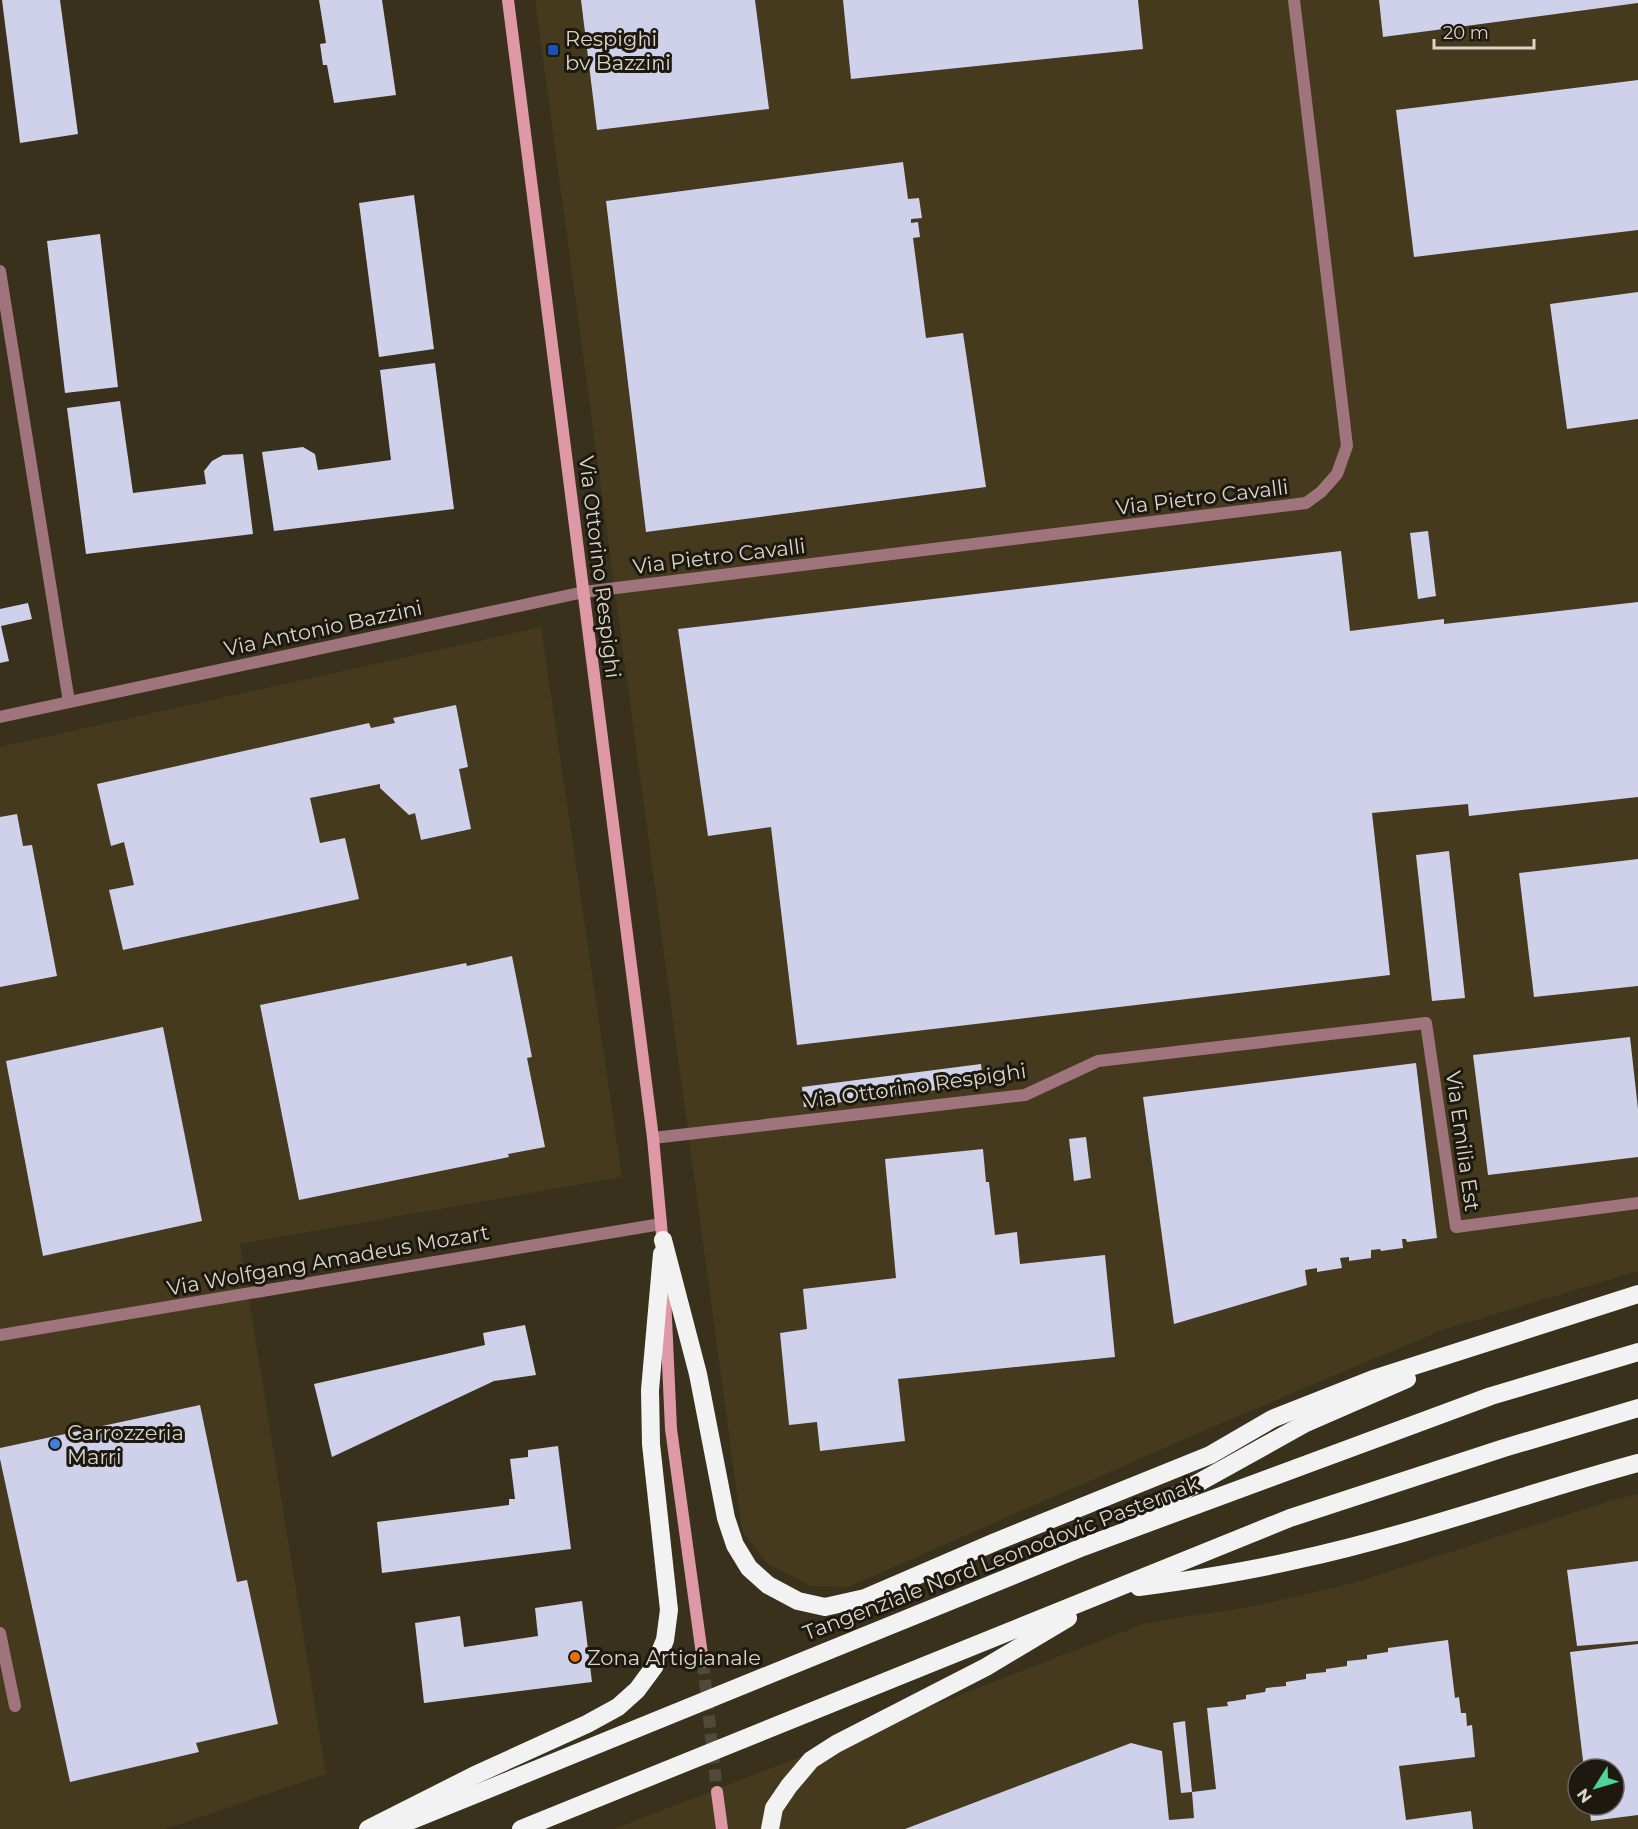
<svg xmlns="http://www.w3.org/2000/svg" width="1638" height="1829" viewBox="0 0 1638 1829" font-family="Montserrat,sans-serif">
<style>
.built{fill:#453a1e;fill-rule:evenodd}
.building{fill:#cfd0ea}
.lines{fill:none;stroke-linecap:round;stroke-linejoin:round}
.secondary-tunnel{stroke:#514a36;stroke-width:12;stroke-dasharray:12 6;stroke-linecap:butt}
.street{stroke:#a0747c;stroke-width:12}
.secondary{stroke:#df99a6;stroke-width:12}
.highway{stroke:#f2f2f2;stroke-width:18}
.transit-dot{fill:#1a4fb4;stroke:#1d1910;stroke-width:2}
.shop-dot{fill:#3f7fe0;stroke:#1d1910;stroke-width:2}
.food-dot{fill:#e8710a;stroke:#1d1910;stroke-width:2}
.labels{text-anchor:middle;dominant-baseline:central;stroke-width:6;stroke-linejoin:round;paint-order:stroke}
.poi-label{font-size:21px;fill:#dad5c8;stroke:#1d1910;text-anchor:start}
.street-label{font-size:21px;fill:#dad5c8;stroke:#1d1910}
</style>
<rect width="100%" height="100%" fill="#39311c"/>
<g class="built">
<polygon points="535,0 1638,0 1638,1271 1442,1330 1212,1427 848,1587 811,1586 768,1564 742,1531"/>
<polygon points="541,627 622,1177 240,1244 326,1774 165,1829 0,1829 0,747"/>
<path d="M 1638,1494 L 1638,1829 L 614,1829 L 1146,1623 L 1254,1606 L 1350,1584 L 1610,1501 ZM 1578,1769 L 1614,1769 L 1614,1805 L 1578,1805 Z"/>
</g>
<g class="building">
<polygon points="2,0 60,0 78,134 20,143"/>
<polygon points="319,0 382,0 396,95 334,103 327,65 323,65 320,44 326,43"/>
<polygon points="581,0 755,0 769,109 597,130"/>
<polygon points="843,0 1138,0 1143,49 851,79"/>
<polygon points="1379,0 1638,0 1638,3 1383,37"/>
<polygon points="1638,80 1638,230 1414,257 1396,110"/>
<polygon points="903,162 908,199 919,198 922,218 911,219 911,223 918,222 920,237 913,238 926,338 963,333 986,487 646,532 606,201"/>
<polygon points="414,195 434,349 379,357 359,203"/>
<polygon points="100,234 118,387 65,393 47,241"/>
<polygon points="1638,292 1638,419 1567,429 1550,304"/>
<polygon points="435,363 454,509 274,531 262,452 303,447 315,454 318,470 391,460 380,370"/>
<polygon points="120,401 133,493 206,484 204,471 212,461 223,455 243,454 253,534 86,554 67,408"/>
<polygon points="1428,531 1436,596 1418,599 1410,533"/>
<polygon points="1341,551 1350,631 1444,619 1444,624 1638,602 1638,797 1469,816 1468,804 1372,813 1390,975 797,1045 771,827 708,836 678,629"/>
<polygon points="28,603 32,619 1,626 9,661 0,663 0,609"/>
<polygon points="456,705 468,767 459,769 471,829 421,840 415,813 409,815 380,788 380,784 310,798 320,843 345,838 359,899 123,950 109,890 134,885 124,842 111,846 97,784 369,723 371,728 395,723 393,718"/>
<polygon points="17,814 23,846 32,845 57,976 0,987 0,817"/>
<polygon points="1449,851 1465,998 1432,1001 1416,855"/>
<polygon points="1638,859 1638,986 1534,997 1519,873"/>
<polygon points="512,956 532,1057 527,1058 545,1147 508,1154 509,1157 299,1200 260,1005 466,963 467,966"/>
<polygon points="163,1027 202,1221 43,1256 6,1061"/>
<polygon points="1630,1037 1638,1109 1638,1157 1488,1175 1473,1055"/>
<polygon points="1416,1063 1437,1238 1407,1242 1406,1239 1402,1239 1403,1248 1381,1251 1380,1249 1371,1250 1371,1258 1349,1261 1349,1257 1340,1258 1342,1268 1317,1272 1317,1268 1305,1270 1307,1285 1174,1324 1143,1097"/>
<polygon points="981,1064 983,1084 804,1107 802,1087"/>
<polygon points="1086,1137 1091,1178 1074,1181 1069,1139"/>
<polygon points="983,1149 986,1182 989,1182 995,1235 1017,1232 1020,1264 1105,1255 1115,1357 898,1379 905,1441 820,1451 817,1422 789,1425 780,1333 807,1329 803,1289 896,1278 885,1159"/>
<polygon points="525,1325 536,1375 494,1381 332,1457 314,1384 485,1345 483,1333"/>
<polygon points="200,1405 237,1582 247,1580 278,1724 196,1743 199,1752 70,1782 0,1459 0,1448"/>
<polygon points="558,1446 571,1549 382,1573 377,1522 509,1505 509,1499 515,1499 510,1459 528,1457 528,1450"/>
<polygon points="1638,1561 1638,1641 1577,1646 1567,1570"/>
<polygon points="582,1601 592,1682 424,1703 415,1623 460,1616 464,1647 538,1636 535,1608"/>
<polygon points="1448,1640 1455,1698 1459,1697 1461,1713 1466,1713 1467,1726 1472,1725 1475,1757 1399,1766 1406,1820 1471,1811 1473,1829 905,1829 1131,1743 1162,1751 1169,1820 1194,1818 1192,1792 1216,1789 1207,1708 1228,1706 1227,1702 1246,1699 1246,1695 1265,1692 1266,1688 1286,1686 1286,1682 1306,1679 1306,1674 1326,1672 1326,1669 1347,1666 1347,1661 1367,1659 1367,1655 1388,1652 1388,1648"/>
<polygon points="1638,1644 1638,1815 1591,1821 1589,1805 1614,1805 1614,1769 1584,1769 1570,1652"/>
<polygon points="1185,1721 1192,1792 1181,1793 1173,1723"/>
</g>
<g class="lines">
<polyline class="secondary-tunnel" points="703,1662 717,1792"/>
<g class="street">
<polyline points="0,271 69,702"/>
<polyline points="0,717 584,592 1306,503 1321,492 1337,474 1347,446 1294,0"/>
<polyline points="653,1138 1025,1095 1098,1061 1426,1023 1456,1227 1638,1203"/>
<polyline points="0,1335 661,1224"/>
<polyline points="0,1633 15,1706"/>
</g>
<g class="secondary">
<polyline points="508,0 653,1138 663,1246"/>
<polyline points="665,1296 671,1429 703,1662"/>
<polyline points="717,1792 722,1829"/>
</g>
<g class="highway">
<polyline points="663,1240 698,1374 726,1518 735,1545 749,1568 768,1585 798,1601 825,1607 865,1598 995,1542 1210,1455 1272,1419 1373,1379 1638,1294"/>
<polyline points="1133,1519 1306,1423 1407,1379"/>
<path d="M 1139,1587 C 1192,1580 1244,1572 1296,1560 C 1412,1535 1524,1494 1638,1463"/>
<polyline points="368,1829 475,1775 587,1724 618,1707 637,1690 654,1667 665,1640 669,1610 651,1444 650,1390 662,1254"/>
<polyline points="390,1829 1083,1547 1491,1396 1638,1352"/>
<polyline points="521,1829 1290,1518 1504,1448 1638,1408"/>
<polyline points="770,1829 774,1808 789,1786 811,1760 836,1744 986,1667 1068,1618"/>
</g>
</g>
<rect class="transit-dot" x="547" y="44" width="12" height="12" rx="3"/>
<circle class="shop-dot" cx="55" cy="1444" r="6"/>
<circle class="food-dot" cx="575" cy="1657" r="6"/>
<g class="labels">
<g class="poi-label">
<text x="565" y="38">Respighi<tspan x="565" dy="24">bv Bazzini</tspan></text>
<text x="67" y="1432">Carrozzeria<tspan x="67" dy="24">Marri</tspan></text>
<text x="587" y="1657">Zona Artigianale</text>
</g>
<g class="street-label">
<text transform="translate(1202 497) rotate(-7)">Via Pietro Cavalli</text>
<text transform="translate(719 556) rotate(-7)">Via Pietro Cavalli</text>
<text transform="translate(600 567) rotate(83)">Via Ottorino Respighi</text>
<text transform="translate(323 628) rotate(-12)">Via Antonio Bazzini</text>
<text transform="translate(915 1086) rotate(-8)">Via Ottorino Respighi</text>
<text transform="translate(1463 1141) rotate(82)">Via Emilia Est</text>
<text transform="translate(328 1260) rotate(-10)">Via Wolfgang Amadeus Mozart</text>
<text transform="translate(1001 1558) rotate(-21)">Tangenziale Nord Leonodovic Pasternak</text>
</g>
</g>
<g transform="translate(1596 1787) rotate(233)"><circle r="28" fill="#1d1910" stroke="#69645a" stroke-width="1.5"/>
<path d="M0-4.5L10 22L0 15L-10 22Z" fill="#4fd399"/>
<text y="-9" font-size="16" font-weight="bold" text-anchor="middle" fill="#dad5c8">N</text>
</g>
<path d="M1434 39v9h100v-9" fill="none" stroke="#dad5c8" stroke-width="3"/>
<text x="1443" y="39" font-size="18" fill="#dad5c8" stroke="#1d1910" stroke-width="4.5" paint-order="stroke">20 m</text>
</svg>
